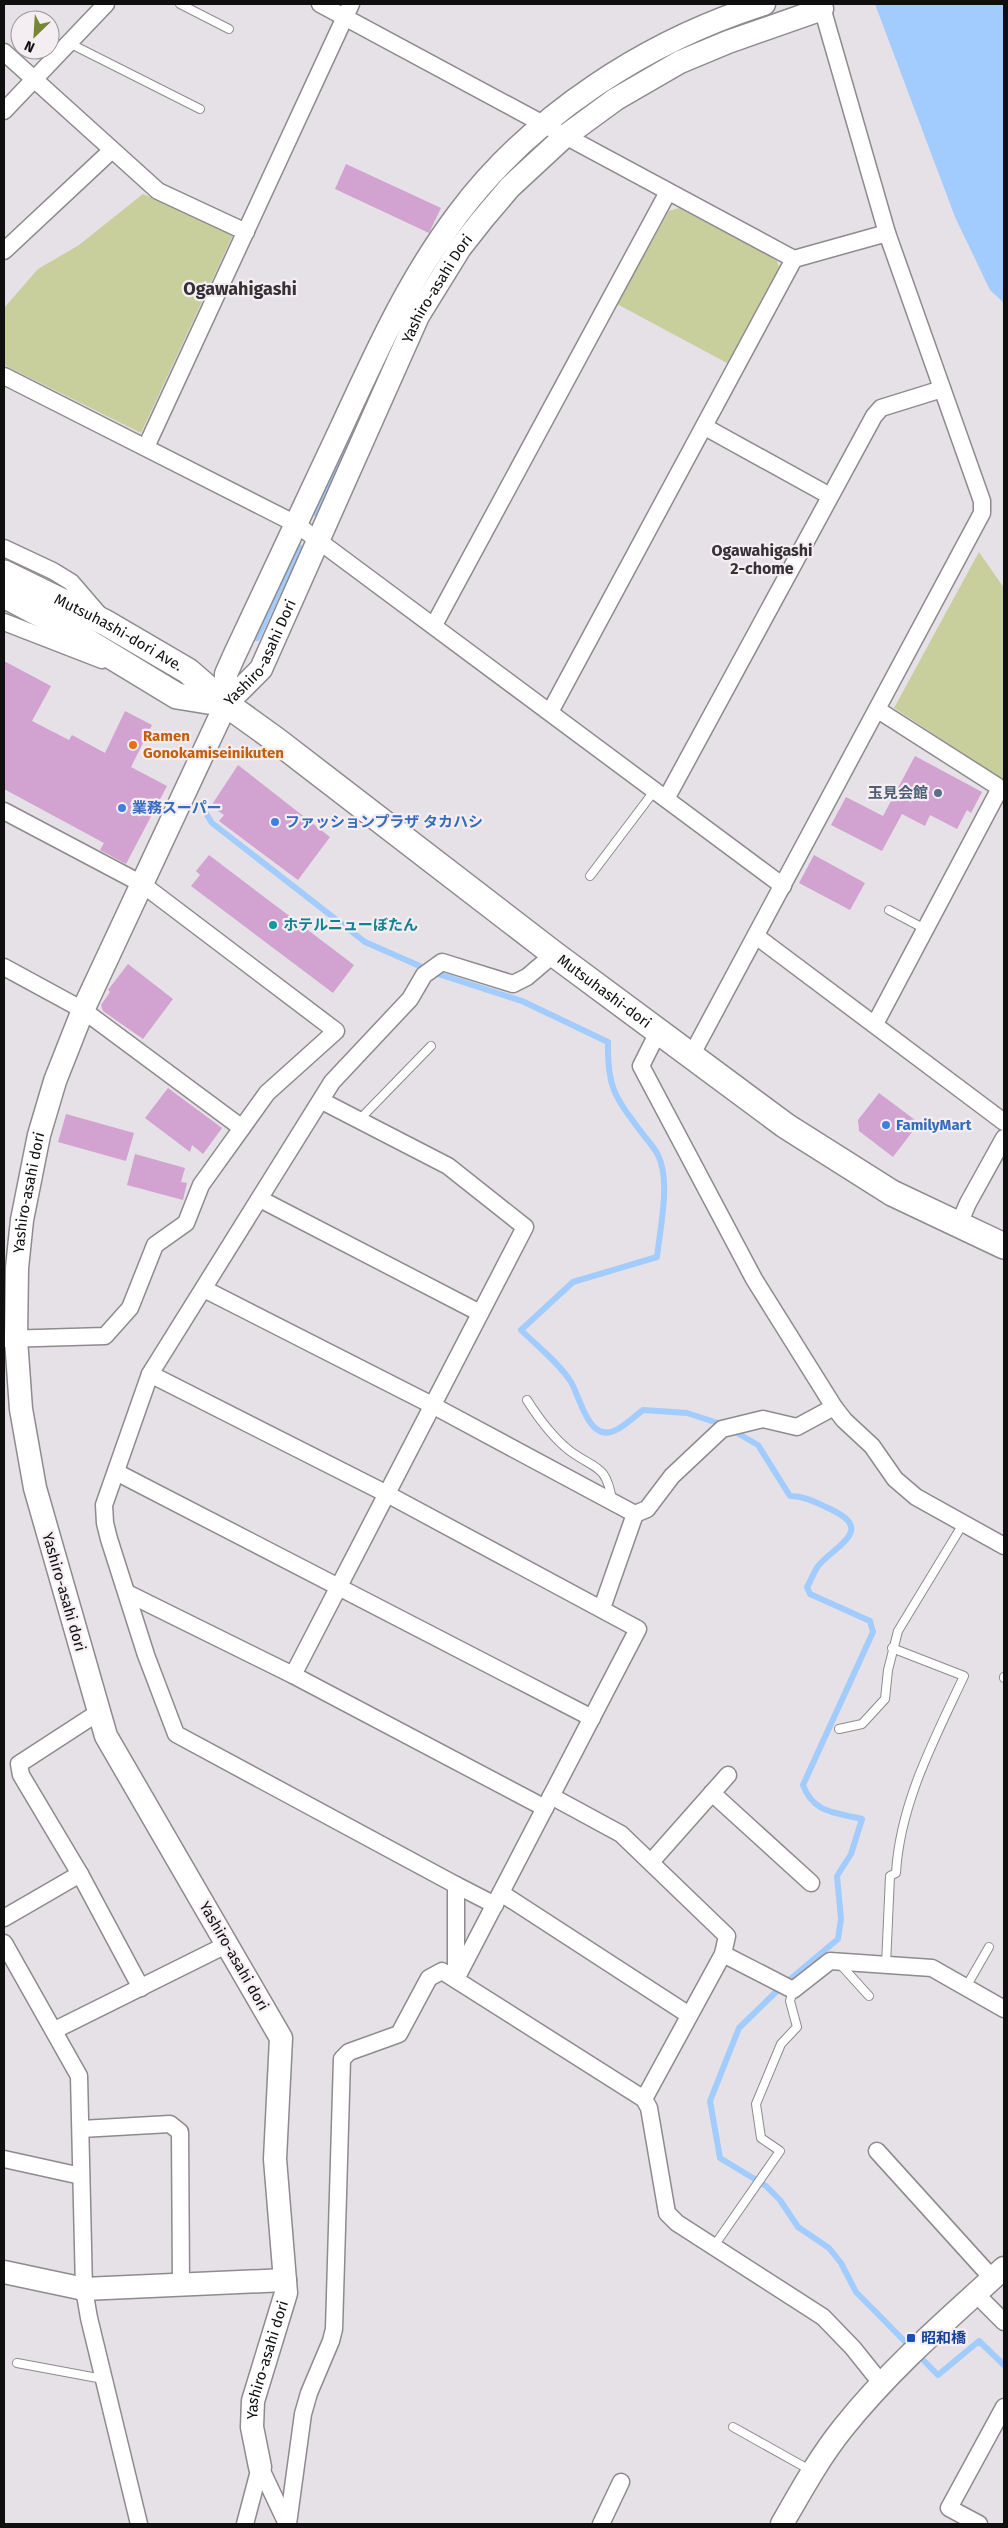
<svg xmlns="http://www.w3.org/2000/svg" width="1008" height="2528" viewBox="0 0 1008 2528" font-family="'Fira Sans','Noto Sans JP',sans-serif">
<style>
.green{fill:#c8ce9c}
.water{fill:#a1ccfd}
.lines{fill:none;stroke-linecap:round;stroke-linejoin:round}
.stream{stroke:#a1ccfd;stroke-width:6}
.building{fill:#d2a2d1}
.lane-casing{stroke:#8e8a8e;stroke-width:10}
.street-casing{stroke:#8e8a8e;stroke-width:19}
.secondary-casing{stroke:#8e8a8e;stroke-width:25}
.primary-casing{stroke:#8e8a8e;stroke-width:28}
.lane{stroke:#fff;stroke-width:8}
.street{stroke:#fff;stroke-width:16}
.secondary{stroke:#fff;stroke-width:22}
.primary{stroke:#fff;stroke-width:25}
.food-dot{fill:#e8710a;stroke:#f4eef3;stroke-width:2}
.service-dot{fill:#5c6f8a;stroke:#f4eef3;stroke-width:2}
.shop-dot{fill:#3f7fe0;stroke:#f4eef3;stroke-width:2}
.culture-dot{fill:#0f9aa8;stroke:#f4eef3;stroke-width:2}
.transit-dot{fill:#1a4fb4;stroke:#f4eef3;stroke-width:2}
.labels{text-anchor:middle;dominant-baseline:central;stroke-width:4.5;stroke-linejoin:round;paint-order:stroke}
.street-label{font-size:15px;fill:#100f10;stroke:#f4eef3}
.food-label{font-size:15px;font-weight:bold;fill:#c56008;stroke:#f4eef3;text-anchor:start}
.service-label{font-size:15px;font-weight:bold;fill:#4e5e75;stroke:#f4eef3;text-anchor:end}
.shop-label{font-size:15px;font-weight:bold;fill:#366cbe;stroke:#f4eef3;text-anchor:start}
.culture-label{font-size:15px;font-weight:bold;fill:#0d838f;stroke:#f4eef3;text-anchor:start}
.transit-label{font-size:15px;font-weight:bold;fill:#164399;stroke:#f4eef3;text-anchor:start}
.neighbourhood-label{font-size:16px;font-weight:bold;fill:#353135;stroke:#f4eef3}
.quarter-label{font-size:18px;font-weight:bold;fill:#353135;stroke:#f4eef3}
</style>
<rect width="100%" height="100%" fill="#e6e1e6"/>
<g class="green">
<polygon points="143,194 233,235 141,433 4,365 4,308 38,269 79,245"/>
<polygon points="679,208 776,259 780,269 729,364 617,304 669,211"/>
<polygon points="979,552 1004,588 1004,780 894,708"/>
</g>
<polygon class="water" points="875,4 1004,4 1004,303 990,290 955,217"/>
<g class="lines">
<g class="stream">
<polyline points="315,513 368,401"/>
<polyline points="257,638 299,547"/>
<path d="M 205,812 L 212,823 L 365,942 L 438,974 L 522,1001 L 608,1042 C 607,1088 615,1097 642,1133 C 647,1140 654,1147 658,1155 C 671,1181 660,1228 657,1257 L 573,1282 L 521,1330 C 537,1346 559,1363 571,1382 C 581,1399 589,1446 618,1429 C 627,1424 635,1416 643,1410 L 687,1413 L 724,1425"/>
<path d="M 732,1430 L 758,1445 L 790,1496 C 805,1496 817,1503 830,1509 C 877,1530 834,1546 818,1566 C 814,1572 811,1580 807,1587 L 810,1594 L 870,1621 L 873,1632 L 803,1785 C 814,1814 835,1812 862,1819 L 851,1854 L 837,1876 L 841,1919 L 838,1939 L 782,1986 L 739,2028 L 710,2101 L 720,2158 L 766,2186 L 780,2200 L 798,2227 L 829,2248 L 841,2263 L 856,2292 L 938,2375 L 979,2341 L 1004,2365"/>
</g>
</g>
<g class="building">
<polygon points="346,164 441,208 429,233 335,189"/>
<polygon points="4,661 51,686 32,721 69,740 72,735 105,753 125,711 152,725 131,767 167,786 126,864 100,850 104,843 4,789"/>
<polygon points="915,756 982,792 971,813 967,810 957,829 930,815 925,826 902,814 882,851 831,825 846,797 883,816"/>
<polygon points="238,765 330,837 298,880 219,821 224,815 211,806"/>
<polygon points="209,855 354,965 333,993 191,886 200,875 196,871"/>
<polygon points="814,855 865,883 850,910 799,883"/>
<polygon points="128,964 173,999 143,1039 103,1011 101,1005 110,992 108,990"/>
<polygon points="168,1088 222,1128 203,1154 192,1145 190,1152 145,1118"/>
<polygon points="879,1093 919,1123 893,1157 859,1131 858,1120"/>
<polygon points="66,1114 134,1133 126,1161 58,1142"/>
<polygon points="135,1154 185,1168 181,1182 187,1183 183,1200 127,1185"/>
</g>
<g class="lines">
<defs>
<g id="lane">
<polyline points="180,4 229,29"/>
<polyline points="69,43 200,109"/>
<polyline points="590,876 655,790"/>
<polyline points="889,910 925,929"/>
<polyline points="359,1120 431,1046"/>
<path d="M 527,1400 C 539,1419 552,1437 570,1451 C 596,1470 606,1464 612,1500"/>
<polyline points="1004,1678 1004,1677"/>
<polyline points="839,1729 862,1724 885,1699 888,1670 898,1631 963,1524"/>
<polyline points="839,1963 869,1996"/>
<path d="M 886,1965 L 890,1876 L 896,1873 C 900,1803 935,1738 964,1676 L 892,1648"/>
<polyline points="966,1987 989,1947"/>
<polyline points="714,2246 780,2151 761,2138 756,2104 781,2044 797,2027 790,2001 793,1990"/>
<polyline points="17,2363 103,2379"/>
<polyline points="733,2427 810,2470"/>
</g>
<g id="street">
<polyline points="320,4 794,259 887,233"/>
<polyline points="4,52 158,191 246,232"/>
<polyline points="4,111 106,4"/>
<polyline points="4,251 112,150"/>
<polyline points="4,376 296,524 783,886"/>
<polyline points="705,427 830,496"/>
<polyline points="146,447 351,4"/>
<polyline points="4,548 53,571 71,582 102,618"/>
<polyline points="4,622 102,660"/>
<polyline points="434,625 668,192"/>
<polyline points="550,712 794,259"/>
<polyline points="666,799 874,416 881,408 942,389"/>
<polyline points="4,811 142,884 336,1031 267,1093 201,1185 186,1223 155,1245 130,1308 105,1336 4,1339"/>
<polyline points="756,936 1004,1122"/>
<polyline points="4,967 83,1010 242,1128"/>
<polyline points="875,1024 998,792 997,786 878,710"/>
<polyline points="658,1032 641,1066 754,1279 834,1407 844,1420 872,1446 895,1479 916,1497 1004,1546"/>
<polyline points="691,1056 982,513 982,501 887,233 821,4"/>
<polyline points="260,1199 480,1313"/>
<polyline points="958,1226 968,1203 1004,1138"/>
<polyline points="204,1289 432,1405 635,1514 602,1608"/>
<polyline points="150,1374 387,1494 638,1629 457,1977"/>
<polyline points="116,1472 592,1718"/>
<polyline points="635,1514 647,1509 672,1476 722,1429 763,1419 797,1427 834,1407"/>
<polyline points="127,1593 293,1675 545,1808"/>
<polyline points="293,1675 525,1227 448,1166 322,1101"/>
<polyline points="99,1712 19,1764 21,1775 80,1874 141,1988"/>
<polyline points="712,1793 811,1883"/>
<polyline points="551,1796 621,1834 727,1936 723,1954 644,2099"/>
<polyline points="651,1862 728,1775"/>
<polyline points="456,1885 495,1905"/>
<polyline points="501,1893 689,2015"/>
<polyline points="4,1918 80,1874"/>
<polyline points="4,1943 79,2076 84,2289 89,2318 139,2524"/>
<polyline points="723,1954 793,1990 830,1961 932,1968 1004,2009"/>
<polyline points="456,1979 456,1885 176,1734 146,1655 109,1539 105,1523 104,1505 150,1374 332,1082 410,999 424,975 442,962 513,984 527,977 554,954"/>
<polyline points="55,2030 228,1944"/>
<polyline points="81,2129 170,2124 180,2132 181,2285"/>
<polyline points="877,2151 993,2279"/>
<polyline points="4,2159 81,2176"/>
<polyline points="976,2294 1004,2322"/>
<polyline points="260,2467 287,2524"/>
<polyline points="245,2524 260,2467"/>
<polyline points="288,2524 303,2414 309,2393 331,2341 334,2329 342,2059 349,2052 399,2034 429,1978 442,1971 644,2099 649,2108 667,2213 677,2223 823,2317 853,2348 881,2383"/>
<polyline points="601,2524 621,2482"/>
<polyline points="979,2524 949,2508 1004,2407"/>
</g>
<g id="secondary">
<path d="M 226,704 L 226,674 L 234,656 C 270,579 306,502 342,426 C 376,352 409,279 458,214 C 532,115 647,41 764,4"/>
<polyline points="4,2272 84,2289 285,2280"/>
<path id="s1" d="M 260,2467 L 252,2427 L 253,2401 L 286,2293 L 275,2159 L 281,2038 L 106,1736 L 35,1488 L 21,1409 L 16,1339 L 17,1268 L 22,1220 L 39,1135 L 55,1081 L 83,1010 L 226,704 L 261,669 L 418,316 L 460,248 L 482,220 L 510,187 L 564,137 L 616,99 L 680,62 L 728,42 L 822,9"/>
<path d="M 782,2524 C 801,2491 819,2458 843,2428 C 890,2369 948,2319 1004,2268"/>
</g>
<g id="primary">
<path id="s2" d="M 4,573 L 106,623 L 188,671 L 226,704 L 276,740 L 554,954 L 786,1126 L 892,1193 L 1004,1246"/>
<polyline points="4,595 55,622 177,696 226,704"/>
</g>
</defs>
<use href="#lane" class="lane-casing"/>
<use href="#street" class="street-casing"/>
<use href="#secondary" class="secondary-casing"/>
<use href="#primary" class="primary-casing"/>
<use href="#lane" class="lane"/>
<use href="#street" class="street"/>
<use href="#secondary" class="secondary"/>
<use href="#primary" class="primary"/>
</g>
<circle class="food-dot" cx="133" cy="745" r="5"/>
<circle class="service-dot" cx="938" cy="793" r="5"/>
<g class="shop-dot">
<circle cx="122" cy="808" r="5"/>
<circle cx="275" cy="822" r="5"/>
<circle cx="886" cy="1125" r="5"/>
</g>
<circle class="culture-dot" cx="273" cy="925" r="5"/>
<rect class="transit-dot" x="906" y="2333" width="10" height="10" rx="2.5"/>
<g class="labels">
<g class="street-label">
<text stroke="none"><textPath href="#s1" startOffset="2338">Yashiro-asahi Dori</textPath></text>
<text stroke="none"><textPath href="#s2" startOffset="129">Mutsuhashi-dori Ave.</textPath></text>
<text stroke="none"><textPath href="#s1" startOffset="1932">Yashiro-asahi Dori</textPath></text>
<text stroke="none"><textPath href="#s2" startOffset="734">Mutsuhashi-dori</textPath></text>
<text stroke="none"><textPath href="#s1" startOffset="1340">Yashiro-asahi dori</textPath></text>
<text transform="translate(64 1592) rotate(74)">Yashiro-asahi dori</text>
<text transform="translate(234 1956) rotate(60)">Yashiro-asahi dori</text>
<text stroke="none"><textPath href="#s1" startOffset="110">Yashiro-asahi dori</textPath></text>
</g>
<g class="food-label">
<text x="143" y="736">Ramen<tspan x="143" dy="17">Gonokamiseinikuten</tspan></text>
</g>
<g class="service-label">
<text x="928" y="793">玉見会館</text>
</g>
<g class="shop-label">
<text x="132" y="808">業務スーパー</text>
<text x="285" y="822">ファッションプラザ タカハシ</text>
<text x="896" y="1125">FamilyMart</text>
</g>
<g class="culture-label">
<text x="283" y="925">ホテルニューぼたん</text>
</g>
<g class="transit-label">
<text x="921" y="2338">昭和橋</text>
</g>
<g class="neighbourhood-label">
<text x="762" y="550">Ogawahigashi<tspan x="762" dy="18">2-chome</tspan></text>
</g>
<g class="quarter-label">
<text x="240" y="289">Ogawahigashi</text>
</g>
</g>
<rect width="1008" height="2528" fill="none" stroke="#100f10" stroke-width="10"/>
<g transform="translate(35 35) rotate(205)"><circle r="24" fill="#f4eef3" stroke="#999598"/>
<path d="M0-4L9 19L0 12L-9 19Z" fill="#788533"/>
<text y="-8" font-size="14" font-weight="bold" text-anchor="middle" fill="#100f10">N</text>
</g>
</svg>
